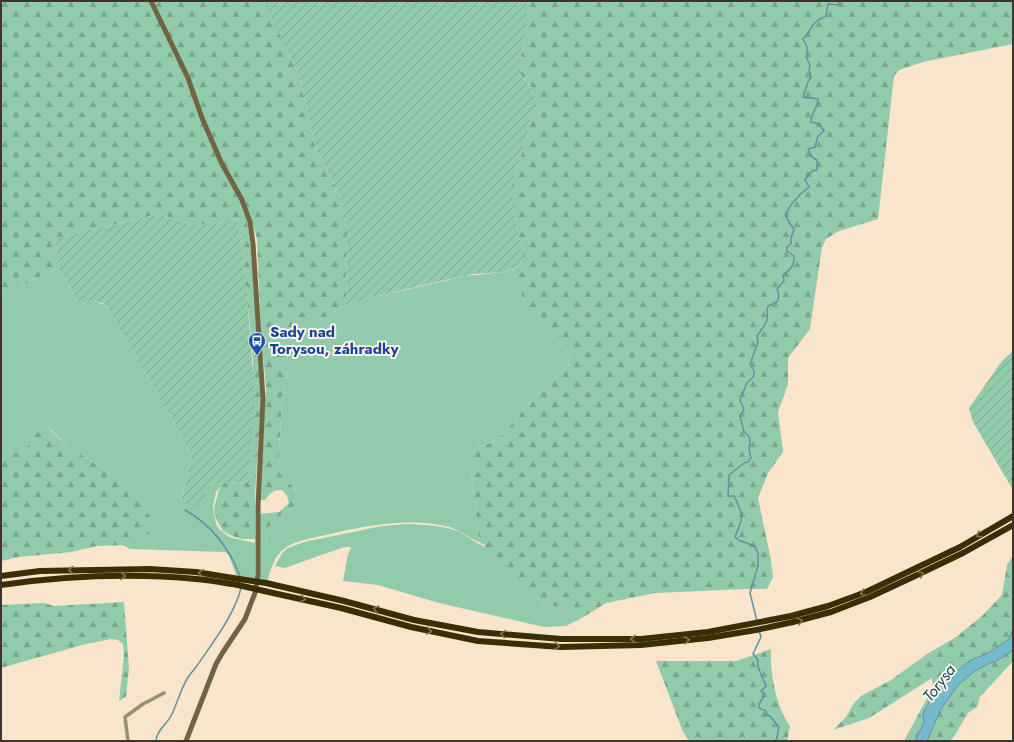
<svg xmlns="http://www.w3.org/2000/svg" width="1014" height="742" viewBox="0 0 1014 742" font-family="Jost,sans-serif">
<style>
.grass{fill:#92caac}
.forest{fill:url(#forest-firs)}
.garden{fill:url(#garden-furrows)}
.water{fill:#75b9cd;stroke:#64919d}
.lines{fill:none;stroke-linecap:round;stroke-linejoin:round}
.stream{stroke:#64919d;stroke-width:1.5}
.street{stroke:#968f79;stroke-width:3.5}
.secondary{stroke:#6f6544;stroke-width:5}
.highway{stroke:#3a2f04;stroke-width:6}
.highway-bridge{stroke:#3a2f04;stroke-width:6}
.oneway{stroke:#7e7454}
.labels{text-anchor:middle;dominant-baseline:central;stroke-width:4;stroke-linejoin:round;paint-order:stroke}
.transit-label{font-size:15px;font-weight:bold;fill:#164399;stroke:#fcf4ea;text-anchor:start}
.water-label{font-size:16px;font-style:italic;fill:#084755;stroke:#fcf4ea}
</style>
<defs>
<pattern id="forest-firs" width="22" height="20" patternUnits="userSpaceOnUse"><rect width="22" height="20" fill="#92caac"/><path d="M5 1l3.5 6h-7zM16 11l3.5 6h-7z" fill="#78a58c"/></pattern>
<pattern id="garden-furrows" width="10" height="10" patternUnits="userSpaceOnUse"><rect width="10" height="10" fill="#92caac"/><path d="M-1 1l2-2M0 10L10 0M9 11l2-2" fill="none" stroke="#78a58c"/></pattern>
</defs>
<rect width="100%" height="100%" fill="#f9e4cc"/>
<g class="grass">
<path d="M 59,268 L 79,305 L 92,301 L 103,304 L 110,312 L 180,433 L 186,446 L 191,451 L 191,457 L 181,501 L 208,484 L 224,483 L 216,492 L 213,506 L 216,524 L 219,529 L 229,537 L 255,543 L 255,579 L 237,577 L 228,554 L 225,552 L 130,549 L 123,545 L 131,545 L 104,469 L 67,446 L 50,429 L 33,426 C 34,429 35,432 35,435 C 34,449 11,454 1,458 L 1,298 L 35,279 Z"/>
<path d="M 512,269 L 525,303 L 526,309 L 569,353 L 570,364 L 528,405 L 498,440 L 474,449 L 471,471 L 479,542 C 469,539 461,530 449,527 C 409,517 365,526 326,535 C 312,538 297,540 285,548 C 274,556 271,569 267,582 L 260,583 L 260,550 L 267,551 C 267,544 265,535 268,528 C 273,518 286,512 295,506 L 296,490 L 282,477 L 278,470 L 282,399 L 289,366 L 283,340 L 285,334 L 295,326 L 318,321 L 346,305 L 366,299 L 465,276 L 504,272 Z"/>
<path d="M 407,524 C 424,525 444,525 460,532 C 468,537 475,543 484,546 L 482,547 L 485,555 L 503,570 L 531,596 L 582,618 L 566,626 L 544,627 L 439,603 L 378,585 L 343,581 L 348,554 L 351,549 L 350,547 L 345,547 L 321,555 L 285,568 L 275,566 L 282,553 L 288,548 L 304,542 L 382,526 Z"/>
</g>
<g class="forest">
<path d="M 1,1 L 264,1 L 267,5 L 296,69 L 301,83 L 315,146 L 338,193 L 344,209 L 347,228 L 346,305 L 318,321 L 295,326 L 285,334 L 283,340 L 289,366 L 282,399 L 278,470 C 285,482 300,488 299,503 C 290,511 273,516 268,529 C 265,535 267,544 267,551 L 260,550 L 259,514 L 279,512 L 289,503 L 287,496 L 282,490 C 273,490 270,493 265,500 L 260,500 L 266,389 L 261,332 L 257,239 L 250,215 L 246,216 L 250,238 L 257,335 L 254,338 L 251,338 L 242,243 L 237,219 L 218,224 L 189,224 L 159,214 L 53,239 L 56,246 L 59,268 L 35,279 L 1,298 Z"/>
<polygon points="526,1 1013,1 1013,44 923,62 899,70 894,76 878,219 839,231 826,239 822,247 810,329 788,358 788,384 778,412 783,452 768,473 758,498 771,560 773,577 767,589 745,589 655,593 606,603 582,618 531,596 503,570 485,555 481,547 484,547 485,545 479,542 471,471 471,452 474,449 498,440 528,405 570,364 569,353 526,309 525,303 512,269 520,265 523,257 512,202 512,183 528,133 535,106 535,97 531,87 524,80 520,73 520,60 526,33"/>
<polygon points="254,340 259,355 261,398 255,497 255,539 242,539 232,536 223,531 216,519 214,508 219,490 221,486 224,483 249,482 253,361 251,341"/>
<path d="M 33,414 L 67,446 L 115,476 L 149,515 L 154,527 L 151,532 L 130,545 L 97,546 L 71,552 L 19,557 L 1,561 L 1,458 C 28,447 41,448 29,415 Z"/>
<polygon points="1013,555 1013,629 1009,639 1005,642 988,653 969,661 961,667 925,709 923,715 924,722 915,741 904,741 933,687 932,678 869,718 833,730 846,717 854,703 861,696 891,680 927,654 956,637 982,616 1002,595 1007,565"/>
<polygon points="124,602 129,668 126,697 119,701 124,656 123,644 118,640 111,639 86,644 1,668 1,605 44,603 54,606"/>
<path d="M 771,649 C 770,674 776,706 790,726 L 787,741 L 689,741 L 683,732 L 656,661 L 736,661 Z"/>
<polygon points="1013,650 1013,661 980,697 977,707 968,713 955,735 950,741 927,741 941,709 959,684 975,671 990,663 995,662"/>
</g>
<g class="garden">
<polygon points="264,1 526,1 526,33 520,60 520,73 524,80 531,87 535,97 535,106 528,133 512,183 512,202 523,257 520,265 504,272 474,274 436,282 366,299 346,305 347,228 344,209 338,193 315,146 301,83 296,69"/>
<polygon points="159,214 189,224 218,224 237,219 242,243 247,293 255,401 251,441 249,482 208,484 201,509 181,502 191,457 191,451 186,446 180,433 110,312 103,303 92,301 79,305 59,268 56,246 53,239"/>
<polygon points="1013,351 1013,490 973,422 969,408 1002,361"/>
</g>
<polygon class="water" points="1013,629 1013,650 995,662 990,663 975,671 959,684 941,709 927,741 915,741 924,722 923,715 925,709 931,704 939,692 954,676 957,671 969,661 988,653 1005,642 1009,639"/>
<g class="lines">
<g class="stream">
<path d="M 185,510 C 212,525 229,548 240,576"/>
<path d="M 757,621 L 750,593 L 758,566 L 758,553 L 755,547 L 747,543 L 740,541 L 735,537 C 744,514 744,517 734,496 L 728,496 L 729,475 L 744,463 L 748,462 L 751,458 L 749,449 L 750,442 L 749,436 L 744,432 L 740,416 L 744,410 L 740,400 L 747,383 L 754,376 L 754,371 L 750,364 L 758,342 L 757,336 C 760,331 767,324 767,319 C 769,307 762,308 777,302 L 779,296 L 777,289 L 784,281 L 783,275 C 790,270 795,265 794,256 L 787,251 L 787,247 L 791,244 L 791,238 L 794,229 C 792,226 788,222 787,218 C 784,209 802,192 809,187 L 805,180 L 812,171 L 817,170 L 817,160 L 812,157 L 808,149 L 815,147 L 818,136 L 824,131 L 819,124 L 811,122 C 811,113 818,108 818,99 C 812,97 808,99 803,97 L 808,82 L 811,77 L 809,70 L 810,65 L 807,59 L 807,47 L 803,39 C 811,32 810,26 817,21 C 819,19 823,18 826,16 L 828,4 L 838,5 L 840,1"/>
<polyline points="759,631 761,637 753,654 758,660 758,667 766,686 761,691 765,695 759,704 759,708 766,711 767,715 770,716 779,727 776,741"/>
<path d="M 156,741 C 156,731 167,724 171,716 C 177,704 180,691 187,679 C 189,675 193,671 196,667 C 211,645 235,614 241,588"/>
</g>
<polyline class="street" points="128,741 125,717 143,704 164,693"/>
<polyline class="secondary" points="151,1 188,78 202,118 222,164 242,200 250,222 253,244 263,399 258,506 258,575 255,593 245,619 223,652 216,664 186,741"/>
<g class="highway">
<polyline points="1,576 40,571 150,569 196,572 239,579"/>
<polyline points="266,583 344,601 414,620 478,632 561,639 641,639 708,632 791,616 828,606 866,592 960,547 1013,516"/>
<path d="M 1,585 C 65,576 131,573 196,579 C 210,580 224,583 238,585"/>
<polyline points="264,591 341,608 411,627 478,641 561,647 641,645 708,638 756,630 793,622 831,612 870,597 915,576 963,553 1013,525"/>
</g>
<g class="highway-bridge">
<polyline points="239,579 266,583"/>
<polyline points="238,585 264,591"/>
</g>
</g>
<defs><path id="oneway-chevron" d="M-2-3.5L2.5 0L-2 3.5" fill="none" stroke-width="1.6" stroke-linecap="round" stroke-linejoin="round"/></defs>
<g class="oneway">
<use href="#oneway-chevron" transform="translate(979 535) rotate(149)"/>
<use href="#oneway-chevron" transform="translate(71 570) rotate(178)"/>
<use href="#oneway-chevron" transform="translate(201 573) rotate(-172)"/>
<use href="#oneway-chevron" transform="translate(921 574) rotate(-26)"/>
<use href="#oneway-chevron" transform="translate(123 576) rotate(1)"/>
<use href="#oneway-chevron" transform="translate(863 593) rotate(159)"/>
<use href="#oneway-chevron" transform="translate(303 599) rotate(13)"/>
<use href="#oneway-chevron" transform="translate(376 609) rotate(-165)"/>
<use href="#oneway-chevron" transform="translate(800 621) rotate(-15)"/>
<use href="#oneway-chevron" transform="translate(429 631) rotate(11)"/>
<use href="#oneway-chevron" transform="translate(503 634) rotate(-175)"/>
<use href="#oneway-chevron" transform="translate(633 639) rotate(180)"/>
<use href="#oneway-chevron" transform="translate(687 640) rotate(-6)"/>
<use href="#oneway-chevron" transform="translate(557 646) rotate(3)"/>
</g>
<defs>
<symbol id="bus-pin" viewBox="-11 -11 22 30"><path d="M0 17L-7.5 6A9.5 9.5 0 1 1 7.5 6Z" fill="#1a4fb4" stroke="#fcf4ea"/><path d="M-5-6H5V4H4V6H2V4H-2V6H-4V4H-5ZM-3.5-4V0h7V-4ZM-3.5 1.2v1.5H-2V1.2ZM2 1.2v1.5H3.5V1.2Z" fill="#fff"/></symbol>
</defs>
<g fill-rule="evenodd">
<use href="#bus-pin" x="247" y="331" width="20" height="27"/>
</g>
<g class="labels">
<g class="transit-label">
<text x="270" y="332">Sady nad<tspan x="270" dy="17">Torysou, záhradky</tspan></text>
</g>
<g class="water-label">
<text transform="translate(939 683) rotate(-52)">Torysa</text>
</g>
</g>
<rect width="1014" height="742" fill="none" stroke="#3d352c" stroke-width="4"/>
</svg>
